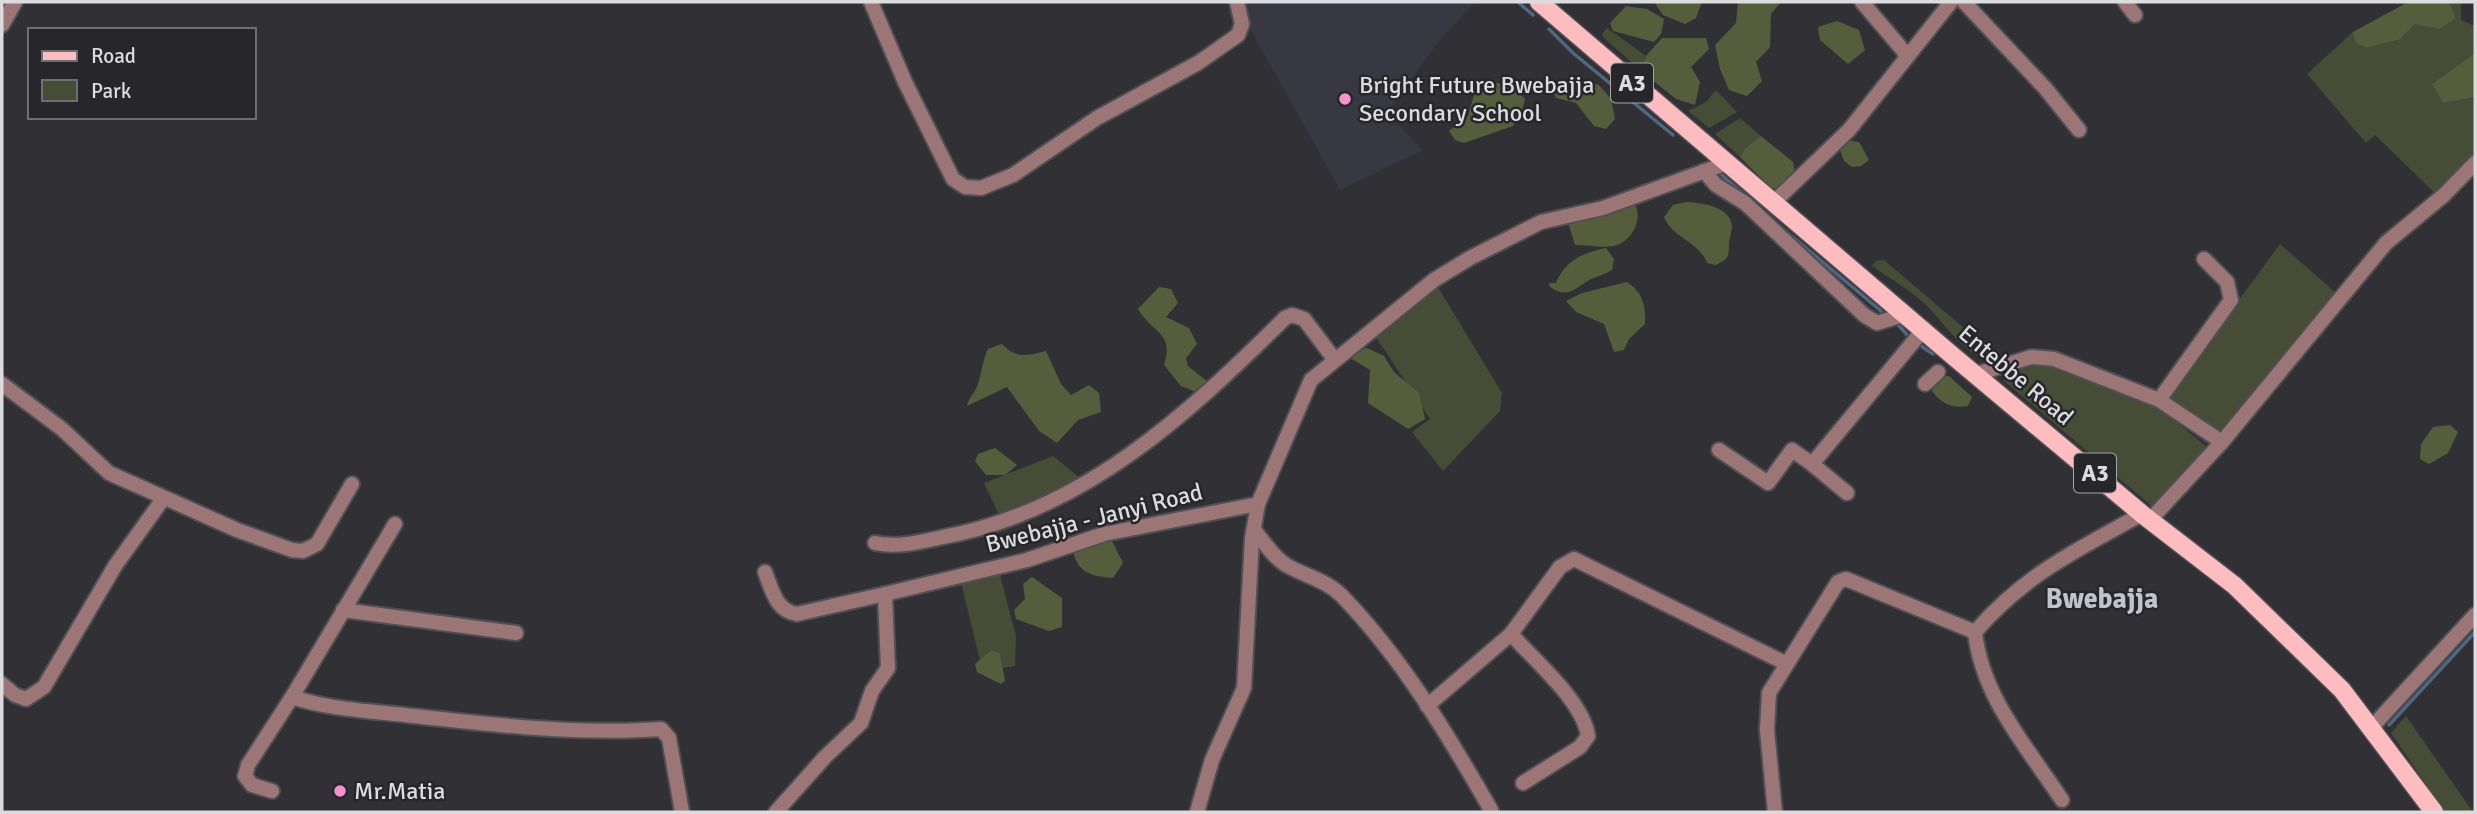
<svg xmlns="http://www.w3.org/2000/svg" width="2477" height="814" viewBox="0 0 2477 814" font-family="Signika,sans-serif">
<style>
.built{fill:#383842}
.green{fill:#474c37}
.forest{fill:#565d3d}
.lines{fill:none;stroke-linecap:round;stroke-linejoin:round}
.stream{stroke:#4f6780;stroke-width:3.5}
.minor-casing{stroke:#505054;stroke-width:18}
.major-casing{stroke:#505054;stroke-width:21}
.minor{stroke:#9c7577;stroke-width:14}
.major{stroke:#fcbcc0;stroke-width:18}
.poi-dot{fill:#f890cc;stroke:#27272b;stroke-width:2.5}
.labels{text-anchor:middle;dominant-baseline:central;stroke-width:5;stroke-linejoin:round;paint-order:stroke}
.shield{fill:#27272b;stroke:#a6a6a9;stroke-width:2}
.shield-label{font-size:23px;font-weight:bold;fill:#dcdcdf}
.poi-label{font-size:24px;fill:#dcdcdf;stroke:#27272b;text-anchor:start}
.street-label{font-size:24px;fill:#dcdcdf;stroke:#27272b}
.quarter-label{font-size:28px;font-weight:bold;fill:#c2c3c8;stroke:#27272b}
</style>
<rect width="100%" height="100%" fill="#313135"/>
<polygon class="built" points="1241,2 1475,2 1439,41 1387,113 1423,150 1340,190 1248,25"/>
<g class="green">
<polygon points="2449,2 2461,2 2461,20 2475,26 2475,53 2432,84 2443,103 2475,97 2475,157 2438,196 2375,135 2366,143 2307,74 2353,32 2355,42 2400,39 2415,24 2456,18"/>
<polygon points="1607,28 1646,56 1640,70 1604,38 1602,34"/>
<polygon points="1716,90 1737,112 1709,128 1688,111 1706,102"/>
<polygon points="1740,118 1761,136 1745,148 1740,157 1715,134"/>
<polygon points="2280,244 2336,293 2216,438 2168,397"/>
<path d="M 1884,260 L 1965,329 L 1998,362 C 1966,359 1947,326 1926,305 C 1911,290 1890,279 1872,266 L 1876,261 Z"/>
<polygon points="1436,284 1502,393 1500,411 1443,471 1412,432 1430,419 1374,334"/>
<polygon points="2038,361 2157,406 2208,448 2154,508 2003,380 2014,369"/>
<polygon points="1053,456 1084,481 1001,519 984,483"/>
<polygon points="999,571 1016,636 1015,666 1003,668 1000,653 991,650 980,660 960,579"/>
<polygon points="2406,716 2473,812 2445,812 2391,733"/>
</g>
<g class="forest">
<polygon points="1654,2 1702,2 1696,18 1685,24 1663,15"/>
<polygon points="1738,2 1781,2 1771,14 1770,47 1756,62 1762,81 1747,96 1729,90 1720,69 1715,45 1736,23"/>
<polygon points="2408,2 2449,2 2456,18 2439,29 2415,24 2400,39 2366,48 2355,42 2353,32"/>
<polygon points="1626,6 1647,9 1664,19 1661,34 1654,42 1613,31 1610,23"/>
<polygon points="1837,21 1859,30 1865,50 1848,64 1820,40 1818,27"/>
<polygon points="1662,38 1706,38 1709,49 1691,67 1700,82 1695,105 1676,99 1640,70 1646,56"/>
<polygon points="2475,53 2475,97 2443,103 2432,84"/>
<polygon points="1581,80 1599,85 1611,99 1615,119 1606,129 1594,126 1576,103 1556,98 1553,91"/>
<polygon points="1497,83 1511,85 1525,99 1521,115 1513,126 1464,143 1455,140 1449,131 1468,116 1476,88"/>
<polygon points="1761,136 1793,162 1795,173 1782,191 1770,187 1740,157 1745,148"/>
<polygon points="1846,140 1859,142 1869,160 1861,166 1852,167 1844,161 1839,147"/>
<path d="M 1633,202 C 1645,217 1632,242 1614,246 C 1602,248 1587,245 1575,245 L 1568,222 L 1574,217 L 1585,221 Z"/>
<path d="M 1687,202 C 1702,203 1731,206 1732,227 C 1732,232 1729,238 1729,244 C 1729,257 1728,259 1716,265 L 1707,263 C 1699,241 1673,239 1664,217 L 1673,205 Z"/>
<path d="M 1606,248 L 1614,259 L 1612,270 C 1605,274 1598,276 1591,279 C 1576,287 1568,300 1550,287 L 1549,283 L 1556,283 C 1565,260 1583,253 1606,248 Z"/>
<path d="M 1627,282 C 1643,292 1646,307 1645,324 L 1629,339 L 1624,350 L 1614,352 L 1604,324 L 1576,312 L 1566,301 L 1582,293 Z"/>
<path d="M 1159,287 L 1171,289 L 1178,303 L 1166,317 L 1189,328 L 1197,344 L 1186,358 L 1188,366 L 1208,382 L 1198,393 L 1181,386 L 1164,365 C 1175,333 1152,333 1138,309 Z"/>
<path d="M 1002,344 C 1016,359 1027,356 1046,351 L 1061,384 L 1071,395 L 1089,385 L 1099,393 L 1101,412 L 1078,420 L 1057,443 L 1039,431 L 1007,387 L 967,406 C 969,397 975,393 978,384 C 982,372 982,362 988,349 Z"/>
<polygon points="1367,348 1384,356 1394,372 1419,393 1425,419 1408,429 1368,403 1370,370 1352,359 1355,351"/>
<path d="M 1949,376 L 1972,397 L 1968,406 C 1953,409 1940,403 1932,391 L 1934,377 Z"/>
<polygon points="2450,425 2458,432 2448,453 2429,464 2420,459 2421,444 2433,427"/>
<polygon points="995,448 1017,465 1005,475 986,475 975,461 978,454"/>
<path d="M 1112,541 L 1123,563 L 1113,578 C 1092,576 1078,574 1073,551 L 1093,543 Z"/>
<polygon points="1032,577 1062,598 1062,627 1049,631 1016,619 1014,610 1025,599 1023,584"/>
<polygon points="991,650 1000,653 1005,681 1001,684 977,672 975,664"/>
</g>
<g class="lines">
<g class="stream">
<polyline points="1518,2 1533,15"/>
<polyline points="1549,29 1573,53 1673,135"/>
<polyline points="1717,171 1747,197"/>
<polyline points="1782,228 1881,311"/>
<polyline points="1899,326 1912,340"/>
<polyline points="1918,344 1933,354"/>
<polyline points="2389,725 2475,632"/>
</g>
<defs>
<g id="minor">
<polyline points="871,2 905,82 953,179 965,187 981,188 1013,175 1097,118 1198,63 1238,35 1242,24 1237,2"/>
<polyline points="1862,2 1907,55"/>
<polyline points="1964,2 2045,88 2079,130"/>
<polyline points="2125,2 2135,15"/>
<polyline points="2,25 15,2"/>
<polyline points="1704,171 1716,185 1745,203 1864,315 1877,323 1906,314"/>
<polyline points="1773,203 1849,130 1951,2"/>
<polyline points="1977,374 2031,357 2054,359 2159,400 2222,442"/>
<polyline points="2,384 62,429 109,473 237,530 292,550 303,551 317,544 352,484"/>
<polyline points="1925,384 1938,372"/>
<polyline points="2159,400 2231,300 2227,282 2204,259"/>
<polyline points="1719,450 1768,483 1792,450 1812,464"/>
<polyline points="1847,493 1812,464 1924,329"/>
<polyline points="2150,520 2222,442 2386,243 2444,195 2475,163"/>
<path d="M 395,524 L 292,697 C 331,710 374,711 414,716 C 496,725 579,735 661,729 L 669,738 L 682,812"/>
<path d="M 1254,530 C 1264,542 1273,557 1286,565 C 1305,576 1326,580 1342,596 C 1402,658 1448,735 1491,810"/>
<path d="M 875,543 C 898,548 920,542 943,537 C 1084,511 1187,415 1285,318 L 1292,315 L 1304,319 L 1335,360"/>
<path d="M 765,572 C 772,590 776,611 797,614 L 885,594"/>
<polyline points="343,610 516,633"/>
<path d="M 1975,632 C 1982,697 2027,747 2062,800"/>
<path d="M 1511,634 C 1534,660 1583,701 1588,736 L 1580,747 L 1523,783"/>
<polyline points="2,684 15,695 26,699 44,687 115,566 163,499"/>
<polyline points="1427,706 1511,634 1560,567 1574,559 1787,664"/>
<polyline points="2372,727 2475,615"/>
<polyline points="272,791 252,785 245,776 248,765 292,697"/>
<polyline points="776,812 825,757 861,723 872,691 888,668 885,594 1027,560 1104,534 1258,504"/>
<polyline points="1197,812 1212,760 1244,688 1252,538 1258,504 1311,380 1434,280 1470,258 1541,222 1603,208 1727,163"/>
<path d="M 1775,812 L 1767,730 L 1769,693 L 1838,582 L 1846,579 L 1975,632 C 2025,574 2077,550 2142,514"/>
</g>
<polyline id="major" points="1539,2 1953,356 2142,514 2234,585 2342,690 2434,812"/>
</defs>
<use href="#minor" class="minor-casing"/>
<use href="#major" class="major-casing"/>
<use href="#minor" class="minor"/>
<use href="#major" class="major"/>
</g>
<g class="poi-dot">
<circle cx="1345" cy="99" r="7"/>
<circle cx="340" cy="791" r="7"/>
</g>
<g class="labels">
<g class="shield">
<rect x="1611" y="63.5" width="42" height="39" rx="5"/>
<rect x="2074" y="453.5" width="42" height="39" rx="5"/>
</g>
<g class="shield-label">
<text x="1632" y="83">A3</text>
<text x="2095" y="473">A3</text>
</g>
<g class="poi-label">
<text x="1359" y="85">Bright Future Bwebajja<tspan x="1359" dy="28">Secondary School</tspan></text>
<text x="354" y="791">Mr.Matia</text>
</g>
<g class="street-label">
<text transform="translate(2016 375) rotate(40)">Entebbe Road</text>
<text transform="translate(1094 518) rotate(-14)">Bwebajja - Janyi Road</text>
</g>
<g class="quarter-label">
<text x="2102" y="599">Bwebajja</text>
</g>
</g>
<rect width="2477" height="814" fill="none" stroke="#dcdcdf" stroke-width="7"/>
<rect x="28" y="28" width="228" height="91" fill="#27272b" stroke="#6f6f73" stroke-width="2"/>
<rect x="42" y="51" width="35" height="10" fill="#fcbcc0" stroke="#6f6f73" stroke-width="2"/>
<text x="91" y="63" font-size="21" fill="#dcdcdf">Road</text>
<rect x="42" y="80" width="35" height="21" fill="#474c37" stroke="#6f6f73" stroke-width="2"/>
<text x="91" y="98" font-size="21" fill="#dcdcdf">Park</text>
</svg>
